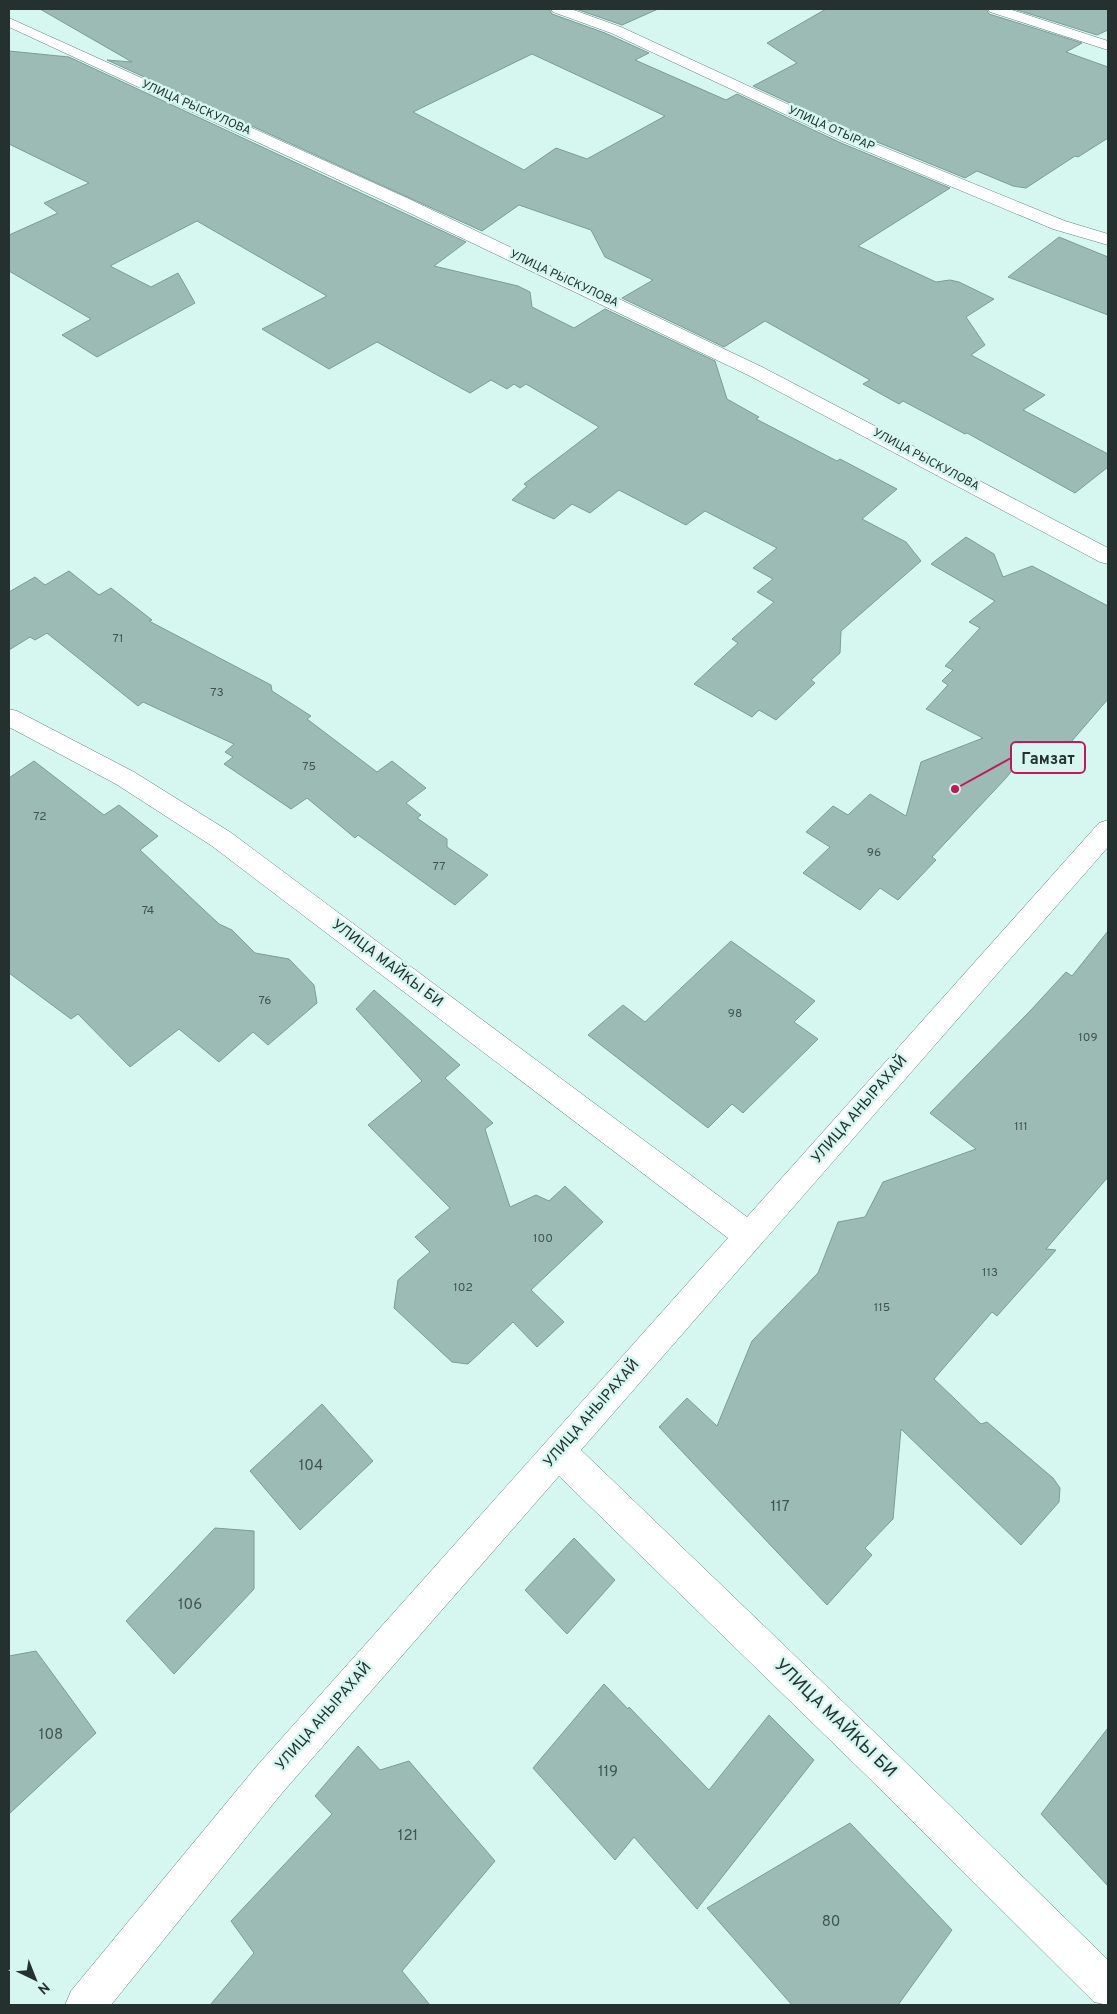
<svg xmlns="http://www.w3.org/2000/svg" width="1117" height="2014" viewBox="0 0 1117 2014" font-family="Overpass,sans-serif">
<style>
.building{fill:#9bbbb4;stroke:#7c9c95;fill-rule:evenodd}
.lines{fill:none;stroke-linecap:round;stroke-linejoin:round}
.street-casing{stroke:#61807a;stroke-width:1}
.street{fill:#fff;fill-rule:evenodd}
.labels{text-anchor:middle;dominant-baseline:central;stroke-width:5;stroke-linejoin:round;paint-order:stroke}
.far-street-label{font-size:12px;fill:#24312e;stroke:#d5f7f0}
.number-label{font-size:12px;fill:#425450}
.street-label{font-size:15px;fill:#24312e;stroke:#d5f7f0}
.near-number-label{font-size:15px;fill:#425450}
.near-street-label{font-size:18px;fill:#24312e;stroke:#d5f7f0}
.leader{fill:none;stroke:#c2185b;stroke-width:2}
.callout-dot{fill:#c2185b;stroke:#d5f7f0;stroke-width:2}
.callout{fill:#d5f7f0;stroke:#c2185b;stroke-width:2}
.callout-label{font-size:16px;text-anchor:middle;font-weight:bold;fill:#24312e}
</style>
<rect width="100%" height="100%" fill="#d5f7f0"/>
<g class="building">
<path d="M 40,9 L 549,9 L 552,14 L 605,33 L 649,53 L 635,60 L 726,100 L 737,94 L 841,143 L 950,188 L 858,246 L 936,282 L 950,280 L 959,282 L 994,299 L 966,317 L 985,345 L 971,355 L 1045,395 L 1023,410 L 1108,454 L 1108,467 L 1075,493 L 967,433 L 965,434 L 903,401 L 899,404 L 863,384 L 870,380 L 765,321 L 724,347 L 622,298 L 653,280 L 605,257 L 591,230 L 519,205 L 482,231 L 107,60 L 132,62 ZM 532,54 L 665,116 L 587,159 L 556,148 L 524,170 L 413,112 Z"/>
<polygon points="576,9 658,9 622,25"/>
<polygon points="826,9 986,9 989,14 1082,43 1066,52 1108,67 1108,138 1078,157 1075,156 1026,188 1013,186 977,171 965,178 855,133 753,86 797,63 767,43"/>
<polygon points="1014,9 1108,9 1108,30 1097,35"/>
<polygon points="9,51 69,57 466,242 434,266 518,286 530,292 532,307 574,328 605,309 715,361 727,399 759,417 756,419 837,461 840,459 897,489 862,519 906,542 921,561 841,631 840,653 811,680 815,683 776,720 759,710 752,717 694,684 738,643 732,639 774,602 757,592 773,579 753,568 777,548 705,511 686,525 619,490 590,513 572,504 554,519 512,500 527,486 524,484 599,427 526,384 520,388 514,384 507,389 491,380 470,393 377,342 329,369 262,329 327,296 197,221 110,266 151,287 178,273 195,303 97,357 62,335 91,319 9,271 9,235 58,213 44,203 89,183 9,144"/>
<polygon points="1059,237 1108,257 1108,315 1008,277"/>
<polygon points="966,537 994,554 1003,577 1032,566 1108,606 1108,699 1047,770 1022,758 1006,778 932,857 936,860 898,900 880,888 860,910 803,873 830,847 806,832 833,806 848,815 870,794 906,816 921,762 983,738 926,709 948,685 942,681 953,670 945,666 980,628 969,622 995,601 931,564"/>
<polygon points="69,571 99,595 111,588 152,620 149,621 271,685 272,691 311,716 307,719 377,772 392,761 426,788 406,803 421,815 417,818 447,839 447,847 488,875 455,905 358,835 355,838 307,798 291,809 224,764 233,757 225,752 234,744 143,702 138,706 47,633 35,640 30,637 9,650 9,592 35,577 45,585"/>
<polygon points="34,761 104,815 119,805 158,836 140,850 219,924 232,930 255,953 289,959 314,985 317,1003 268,1045 253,1032 219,1062 179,1029 130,1067 78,1014 71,1019 9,973 9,778"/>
<polygon points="1108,931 1108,1177 1046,1249 1056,1250 997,1316 992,1312 934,1379 981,1424 987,1422 1053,1478 1060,1488 1059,1502 1021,1545 901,1429 893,1519 865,1548 872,1555 827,1605 659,1427 687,1398 717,1426 752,1341 818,1273 838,1222 865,1217 883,1182 976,1149 930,1113 1030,1011 1066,972 1072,976"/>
<polygon points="731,941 815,1001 794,1022 818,1039 743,1113 732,1104 708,1128 588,1035 623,1005 645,1022"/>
<polygon points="374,990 460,1065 445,1078 493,1123 485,1129 510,1207 536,1195 549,1201 565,1186 603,1222 531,1290 564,1322 537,1347 513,1322 468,1364 452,1362 394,1308 398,1280 430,1252 415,1237 450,1208 368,1125 422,1081 356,1009"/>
<polygon points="322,1404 373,1461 300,1530 250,1471"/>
<polygon points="215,1528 254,1531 254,1589 174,1674 126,1621"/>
<polygon points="574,1538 615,1580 567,1634 525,1590"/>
<polygon points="36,1651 96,1733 9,1814 9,1656"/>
<polygon points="604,1684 628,1709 629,1707 709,1790 769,1715 814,1760 697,1909 634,1837 615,1860 533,1768"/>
<polygon points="1108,1728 1108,1886 1041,1814"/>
<polygon points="358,1746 380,1770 409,1761 495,1861 402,1971 430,2005 210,2005 254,1953 231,1921 332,1814 315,1796"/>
<polygon points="850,1823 952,1930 898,2005 792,2005 707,1908"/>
</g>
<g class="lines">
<defs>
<g id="street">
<polygon points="551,9 571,9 621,27 854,135 1065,221 1108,234 1108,245 1053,229 842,141 611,33 553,12"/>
<polygon points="988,9 1009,9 1108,41 1108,50 990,12"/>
<polygon points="9,18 407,198 762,367 1108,548 1108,564 1100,562 748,375 395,206 9,27"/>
<polygon points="9,709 17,711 134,772 230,832 747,1217 1099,823 1108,820 1108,847 581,1450 894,1751 1108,1960 1108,2005 1094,2002 868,1777 559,1476 282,1793 111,2005 65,2005 71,1991 256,1767 728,1238 212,846 116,784 9,727"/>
</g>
</defs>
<use href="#street" class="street-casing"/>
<use href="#street" class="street"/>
</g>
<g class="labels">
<g class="far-street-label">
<text transform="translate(196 108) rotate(24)">УЛИЦА РЫСКУЛОВА</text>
<text transform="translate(831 129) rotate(24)">УЛИЦА ОТЫРАР</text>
<text transform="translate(564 279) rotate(25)">УЛИЦА РЫСКУЛОВА</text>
<text transform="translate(926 460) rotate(28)">УЛИЦА РЫСКУЛОВА</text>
</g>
<g class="number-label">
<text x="118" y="639">71</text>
<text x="217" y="693">73</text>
<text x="309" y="767">75</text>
<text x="40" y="817">72</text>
<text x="874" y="853">96</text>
<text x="439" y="867">77</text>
<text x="148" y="911">74</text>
<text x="265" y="1001">76</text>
<text x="735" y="1014">98</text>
<text x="1088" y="1038">109</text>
<text x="1021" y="1127">111</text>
<text x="543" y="1239">100</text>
<text x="990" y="1273">113</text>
<text x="463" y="1288">102</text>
<text x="882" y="1308">115</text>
</g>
<g class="street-label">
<text transform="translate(387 964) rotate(37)">УЛИЦА МАЙКЫ БИ</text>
<text transform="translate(860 1110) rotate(-49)">УЛИЦА АНЫРАХАЙ</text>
<text transform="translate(592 1414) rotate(-49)">УЛИЦА АНЫРАХАЙ</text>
<text transform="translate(324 1717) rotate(-49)">УЛИЦА АНЫРАХАЙ</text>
</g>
<g class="near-number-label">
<text x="311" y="1466">104</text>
<text x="780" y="1507">117</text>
<text x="190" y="1605">106</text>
<text x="51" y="1735">108</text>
<text x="608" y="1772">119</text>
<text x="408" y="1836">121</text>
<text x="831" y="1922">80</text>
</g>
<g class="near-street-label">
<text transform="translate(835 1719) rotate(44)">УЛИЦА МАЙКЫ БИ</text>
</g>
</g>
<path class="leader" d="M955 789L1011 758"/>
<circle class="callout-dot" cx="955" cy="789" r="5"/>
<rect class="callout" x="1011" y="742" width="74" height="31" rx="5"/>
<g class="callout-label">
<text x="1048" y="764">Гамзат</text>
</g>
<rect width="1117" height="2014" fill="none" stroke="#24312e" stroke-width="20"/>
<g transform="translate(35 1979) rotate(137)" stroke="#d5f7f0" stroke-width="4" paint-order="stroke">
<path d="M0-4L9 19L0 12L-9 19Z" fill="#24312e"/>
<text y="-8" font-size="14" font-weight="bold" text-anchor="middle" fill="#24312e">N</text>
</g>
</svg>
